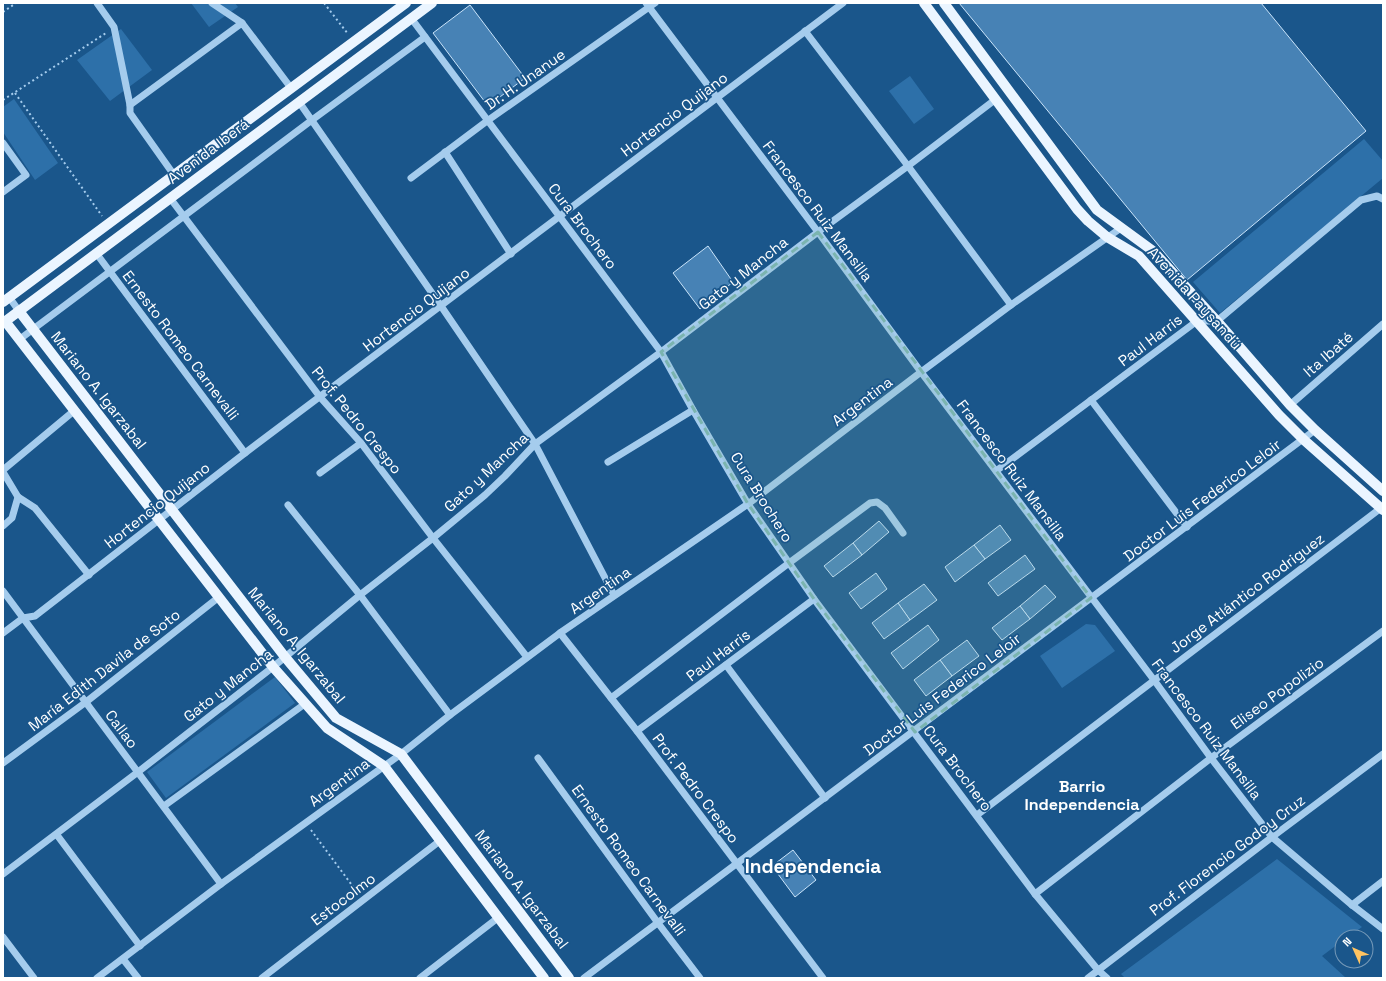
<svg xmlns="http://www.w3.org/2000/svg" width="1386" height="981" viewBox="0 0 1386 981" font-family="'Space Grotesk',sans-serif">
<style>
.green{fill:#2d70a9}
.building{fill:#4782b5;stroke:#cae4fa}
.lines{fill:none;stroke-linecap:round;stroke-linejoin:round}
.path{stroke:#a5cced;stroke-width:2;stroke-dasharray:2 3;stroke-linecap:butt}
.minor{stroke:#a5cced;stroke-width:7}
.major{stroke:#ebf5ff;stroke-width:10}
.marked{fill:#7bb4af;fill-opacity:0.2;stroke:#7bb4af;stroke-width:3;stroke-dasharray:8 5;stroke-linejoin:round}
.labels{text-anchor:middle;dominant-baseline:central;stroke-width:3.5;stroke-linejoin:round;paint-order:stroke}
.street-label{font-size:15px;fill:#fff;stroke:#1a568b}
.neighbourhood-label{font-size:16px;font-weight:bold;fill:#fff;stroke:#1a568b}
.district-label{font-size:19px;font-weight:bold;fill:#fff;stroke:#1a568b}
</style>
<rect width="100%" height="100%" fill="#1a568b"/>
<g class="green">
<polygon points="191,3 235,3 238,7 209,27"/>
<polygon points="121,29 152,70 110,101 77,60"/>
<polygon points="910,76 934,109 914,124 889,91"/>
<polygon points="14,99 58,163 35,180 3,132 3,107"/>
<polygon points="1364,139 1383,161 1383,178 1220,313 1193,282"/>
<polygon points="1086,624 1095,625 1115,651 1062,688 1040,656"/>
<polygon points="275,677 295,703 166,798 147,772"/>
<polygon points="1277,859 1362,927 1348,937 1342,937 1342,941 1322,956 1346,978 1125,978 1121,974"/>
</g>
<g class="building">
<polygon points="959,3 1261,3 1366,131 1187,280"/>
<polygon points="470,5 525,78 488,106 433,33"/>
<polygon points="708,246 733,282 700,309 673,273"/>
<polygon points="879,521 889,532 862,555 853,543"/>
<polygon points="1000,525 1011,540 985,559 974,545"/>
<polygon points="853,543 862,555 833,577 824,566"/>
<polygon points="974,545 985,559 955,582 945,567"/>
<polygon points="1025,555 1035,569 998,596 988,583"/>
<polygon points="876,573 887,589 861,609 849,593"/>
<polygon points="924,584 937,600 910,620 898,603"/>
<polygon points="1045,585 1056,597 1030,619 1020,606"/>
<polygon points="898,603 910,620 884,639 872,623"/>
<polygon points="1020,606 1030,619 1002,640 992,628"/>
<polygon points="928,625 939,640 903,669 891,653"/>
<polygon points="967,640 979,656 952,676 940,660"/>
<polygon points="940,660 952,676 926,696 914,680"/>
<polygon points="793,850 816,880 795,897 772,866"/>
</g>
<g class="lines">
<g class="path">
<polyline points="324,3 348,34"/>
<polyline points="3,12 16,3"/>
<polyline points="15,93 102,216"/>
<polyline points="3,100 106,33"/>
<polyline points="311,830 357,892"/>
</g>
<g class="minor">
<polyline points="97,3 114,27 130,105"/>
<polyline points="212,3 242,23"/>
<polyline points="646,3 818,232 921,372 1154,680 1211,758 1272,837 1352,905 1383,929"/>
<polyline points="411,18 661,352 693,410 748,504 814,599 1035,894 1098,970 1107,978"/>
<polyline points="805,31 908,166 1011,305"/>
<polyline points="299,102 441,306 535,444 614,595"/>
<polyline points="3,143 26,175 3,192"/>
<polyline points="445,152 511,254"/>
<polyline points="174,175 130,113 130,105 242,23 291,88"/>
<polyline points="411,178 487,121 655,3"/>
<polyline points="170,198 320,397 361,443 433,538 527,657"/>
<polyline points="96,253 245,453"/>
<polyline points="9,297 19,311"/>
<polyline points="20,339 312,120 425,37"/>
<polyline points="1091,400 1187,527"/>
<polyline points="1290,405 1383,324"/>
<polyline points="608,462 693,410"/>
<polyline points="3,470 75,410"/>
<polyline points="996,471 1197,321 1217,321 1361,200 1377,196 1383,199"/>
<polyline points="3,472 18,497 12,518 3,526"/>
<polyline points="320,473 361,443"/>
<polyline points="18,497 35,508 89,575"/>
<polyline points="288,505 360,595 450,715"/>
<polyline points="3,591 221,884"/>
<polyline points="3,633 23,618 35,616 245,453 843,3"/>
<polyline points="560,633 637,731 823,978"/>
<polyline points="726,665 825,798"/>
<polyline points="611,698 789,563 870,503 877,502 885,508 903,533"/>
<polyline points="637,731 814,599"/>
<polyline points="538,758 658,923 700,978"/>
<polyline points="3,763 86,702 219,597"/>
<polyline points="164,806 306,703"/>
<polyline points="977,815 1381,508"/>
<polyline points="57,835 140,946"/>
<polyline points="3,874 138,772 273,667 360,595 433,538 485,495 505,476 535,444 661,352 818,232 908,166 996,99"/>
<polyline points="1035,894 1211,758 1383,631"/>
<polyline points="1352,905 1383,881"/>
<polyline points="3,937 34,978"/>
<polyline points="123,959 138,978"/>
<polyline points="97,978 221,884 401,754 450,715 560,633 748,504 921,372 1011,305 1121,228"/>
<polyline points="262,978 441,840"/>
<polyline points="420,978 499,917"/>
<polyline points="584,978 1315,430"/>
<polyline points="1088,978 1272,837 1383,754"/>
</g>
<g class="major">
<polyline points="924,3 1077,209 1088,221 1107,237 1139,256 1279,415 1304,440 1383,510"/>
<polyline points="944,3 1097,210 1153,251 1217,321 1290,405 1315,430 1383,491"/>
<polyline points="3,302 406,3"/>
<polyline points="19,311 285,657 336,718 401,754 569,978"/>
<polyline points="5,321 273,667 327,728 384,766 544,978"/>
<polyline points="3,323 432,3"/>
</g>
</g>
<path class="marked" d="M 818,232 L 1091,598 L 915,732 L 814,599 L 748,504 L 661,352 Z"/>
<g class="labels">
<g class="street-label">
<text transform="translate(525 79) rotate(-35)">Dr. H. Unanue</text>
<text transform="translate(674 114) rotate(-37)">Hortencio Quijano</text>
<text transform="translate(208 151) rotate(-37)">Avenida Iberá</text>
<text transform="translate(818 211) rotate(53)">Francesco Ruiz Mansilla</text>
<text transform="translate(583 226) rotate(53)">Cura Brochero</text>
<text transform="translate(743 273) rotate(-38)">Gato y Mancha</text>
<text transform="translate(1195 298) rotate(48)">Avenida Paysandú</text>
<text transform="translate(416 309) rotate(-37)">Hortencio Quijano</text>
<text transform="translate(1150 340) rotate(-37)">Paul Harris</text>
<text transform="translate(181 345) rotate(53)">Ernesto Romeo Carnevalli</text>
<text transform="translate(1328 354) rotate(-41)">Ita Ibaté</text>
<text transform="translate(99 390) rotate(52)">Mariano A. Igarzabal</text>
<text transform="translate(862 401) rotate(-37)">Argentina</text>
<text transform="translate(357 420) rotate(51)">Prof. Pedro Crespo</text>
<text transform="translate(1012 470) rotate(53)">Francesco Ruiz Mansilla</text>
<text transform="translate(486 472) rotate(-43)">Gato y Mancha</text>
<text transform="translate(762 497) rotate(58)">Cura Brochero</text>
<text transform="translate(1202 500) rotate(-37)">Doctor Luis Federico Leloir</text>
<text transform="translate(157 505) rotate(-38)">Hortencio Quijano</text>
<text transform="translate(600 590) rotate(-35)">Argentina</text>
<text transform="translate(1247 593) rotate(-37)">Jorge Atlántico Rodriguez</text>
<text transform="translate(297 645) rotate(51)">Mariano A. Igarzabal</text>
<text transform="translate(718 655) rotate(-37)">Paul Harris</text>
<text transform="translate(104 670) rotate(-38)">María Edith Davila de Soto</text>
<text transform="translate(228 685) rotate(-38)">Gato y Mancha</text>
<text transform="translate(1277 693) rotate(-36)">Eliseo Popolizio</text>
<text transform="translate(942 694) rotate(-37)">Doctor Luis Federico Leloir</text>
<text transform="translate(122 729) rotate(53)">Callao</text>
<text transform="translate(1207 729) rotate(53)">Francesco Ruiz Mansilla</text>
<text transform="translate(958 768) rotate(53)">Cura Brochero</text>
<text transform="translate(339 782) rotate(-36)">Argentina</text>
<text transform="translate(696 788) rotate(53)">Prof. Pedro Crespo</text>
<text transform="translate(1227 855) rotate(-37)">Prof. Florencio Godoy Cruz</text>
<text transform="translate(629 860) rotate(54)">Ernesto Romeo Carnevalli</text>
<text transform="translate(522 889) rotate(53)">Mariano A. Igarzabal</text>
<text transform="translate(343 899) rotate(-37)">Estocolmo</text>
</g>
<g class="neighbourhood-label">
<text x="1082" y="786">Barrio<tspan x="1082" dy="18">Independencia</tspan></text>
</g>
<g class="district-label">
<text x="813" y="866">Independencia</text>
</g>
</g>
<rect width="1386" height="981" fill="none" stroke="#ffffff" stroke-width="8"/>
<g transform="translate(1354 949) rotate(315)"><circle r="19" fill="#1a568b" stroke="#769ab9"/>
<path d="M0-3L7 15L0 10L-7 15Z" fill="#ffc361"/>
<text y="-6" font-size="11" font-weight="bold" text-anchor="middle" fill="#ffffff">N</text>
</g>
</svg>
